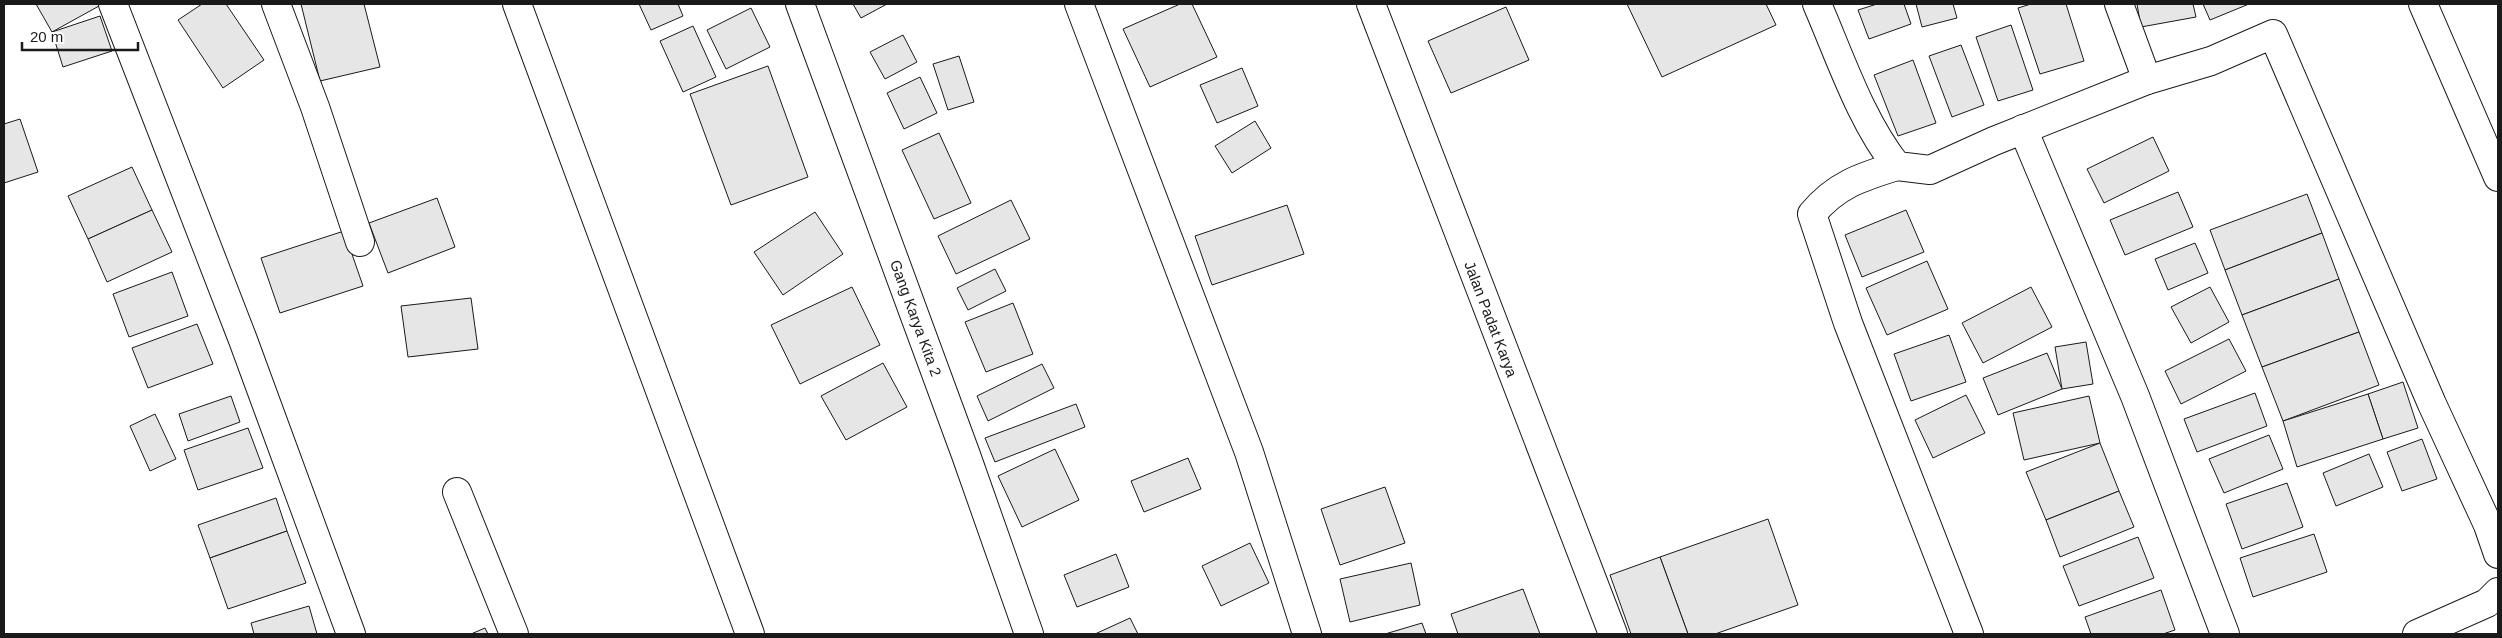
<svg xmlns="http://www.w3.org/2000/svg" width="2502" height="638" viewBox="0 0 2502 638" font-family="Helvetica,sans-serif">
<style>
.building{fill:#e6e6e6;stroke:#1a1a1a}
.lines{fill:none;stroke-linecap:round;stroke-linejoin:round}
.minor-casing{stroke:#1a1a1a;stroke-width:30}
.tertiary-casing{stroke:#1a1a1a;stroke-width:30}
.minor{stroke:#fff;stroke-width:28}
.tertiary{stroke:#fff;stroke-width:28}
.labels{text-anchor:middle;dominant-baseline:central;stroke-width:4;stroke-linejoin:round;paint-order:stroke}
.street-label{font-size:15px;fill:#1a1a1a;stroke:#fff}
</style>
<rect width="100%" height="100%" fill="#fff"/>
<g class="building">
<polygon points="36,4 98,4 99,6 52,32"/>
<polygon points="202,4 226,4 264,60 223,88 178,20"/>
<polygon points="301,4 364,4 380,67 320,81"/>
<polygon points="639,4 678,4 683,16 651,30"/>
<polygon points="853,4 887,4 861,18"/>
<polygon points="1180,4 1192,4 1217,57 1150,87 1123,29"/>
<polygon points="1627,4 1766,4 1776,25 1662,77"/>
<polygon points="1877,4 1904,4 1911,24 1869,39 1858,10"/>
<polygon points="1916,4 1953,4 1957,18 1922,27"/>
<polygon points="2031,4 2066,4 2084,61 2040,74 2018,8"/>
<polygon points="2137,4 2193,4 2196,17 2141,27"/>
<polygon points="2203,4 2249,4 2210,20"/>
<polygon points="1506,7 1529,60 1451,93 1428,41"/>
<polygon points="751,8 770,47 726,69 707,30"/>
<polygon points="100,16 112,51 63,67 52,32"/>
<polygon points="2011,25 2033,90 1998,101 1976,37"/>
<polygon points="693,26 716,77 683,92 660,41"/>
<polygon points="903,35 917,62 885,79 870,52"/>
<polygon points="1961,45 1984,105 1952,117 1929,56"/>
<polygon points="959,56 974,102 948,110 933,64"/>
<polygon points="1913,60 1936,123 1898,136 1874,75"/>
<polygon points="768,66 808,177 731,205 690,94"/>
<polygon points="1242,68 1258,106 1217,123 1200,85"/>
<polygon points="920,77 937,113 904,129 887,93"/>
<polygon points="20,119 38,172 4,183 4,124"/>
<polygon points="1255,121 1271,148 1232,173 1215,146"/>
<polygon points="939,133 971,203 934,219 902,150"/>
<polygon points="2153,137 2169,171 2104,203 2087,169"/>
<polygon points="132,167 152,210 88,239 68,196"/>
<polygon points="2178,192 2193,227 2125,255 2110,220"/>
<polygon points="2307,194 2322,233 2225,270 2210,230"/>
<polygon points="437,198 455,247 388,273 369,223"/>
<polygon points="1011,200 1030,239 956,274 938,236"/>
<polygon points="1287,205 1304,254 1212,285 1195,236"/>
<polygon points="152,210 172,252 107,282 88,239"/>
<polygon points="1906,210 1924,252 1862,277 1845,235"/>
<polygon points="815,212 843,254 783,295 754,252"/>
<polygon points="344,231 363,286 280,313 261,258"/>
<polygon points="2322,233 2339,279 2242,315 2225,270"/>
<polygon points="2195,243 2208,273 2168,290 2155,259"/>
<polygon points="1927,261 1948,309 1887,335 1866,288"/>
<polygon points="995,269 1006,291 968,310 957,288"/>
<polygon points="172,272 188,316 129,337 113,294"/>
<polygon points="2339,279 2359,332 2262,367 2242,315"/>
<polygon points="852,287 880,345 800,384 771,325"/>
<polygon points="2031,287 2052,327 1983,363 1962,323"/>
<polygon points="2210,287 2229,322 2191,343 2171,307"/>
<polygon points="471,298 478,349 408,357 401,306"/>
<polygon points="1013,303 1033,354 986,372 965,322"/>
<polygon points="197,324 213,364 148,388 132,348"/>
<polygon points="2359,332 2379,385 2283,421 2262,367"/>
<polygon points="1949,335 1966,382 1911,401 1894,354"/>
<polygon points="2229,339 2246,371 2181,404 2165,371"/>
<polygon points="2086,342 2093,384 2062,389 2055,347"/>
<polygon points="2047,353 2062,389 1998,415 1983,378"/>
<polygon points="883,363 907,407 846,440 821,396"/>
<polygon points="1042,364 1054,388 988,421 977,396"/>
<polygon points="2403,382 2418,428 2383,439 2368,394"/>
<polygon points="2255,393 2267,426 2197,452 2184,419"/>
<polygon points="2368,394 2383,439 2297,467 2283,421"/>
<polygon points="1966,395 1985,433 1933,458 1915,420"/>
<polygon points="231,396 240,422 188,441 179,414"/>
<polygon points="2089,396 2100,443 2024,460 2013,413"/>
<polygon points="1076,404 1085,427 995,462 985,438"/>
<polygon points="155,414 176,459 150,471 130,426"/>
<polygon points="248,428 263,468 198,490 184,450"/>
<polygon points="2269,435 2283,469 2224,493 2209,459"/>
<polygon points="2422,439 2437,479 2402,491 2387,452"/>
<polygon points="2100,443 2119,491 2046,520 2026,472"/>
<polygon points="1055,449 1079,500 1022,527 998,476"/>
<polygon points="2369,454 2383,487 2336,506 2323,473"/>
<polygon points="1188,458 1201,489 1144,512 1131,481"/>
<polygon points="2287,483 2303,527 2242,549 2226,504"/>
<polygon points="1385,487 1405,543 1340,565 1321,509"/>
<polygon points="2119,491 2134,527 2060,557 2046,520"/>
<polygon points="276,498 287,531 210,558 198,525"/>
<polygon points="1768,519 1798,605 1715,634 1688,634 1660,557"/>
<polygon points="287,531 306,583 228,609 210,558"/>
<polygon points="2314,534 2327,572 2253,597 2240,558"/>
<polygon points="2138,537 2154,578 2079,606 2063,566"/>
<polygon points="1250,543 1269,583 1221,606 1202,566"/>
<polygon points="1116,554 1129,587 1077,607 1064,575"/>
<polygon points="1660,557 1688,634 1631,634 1610,575"/>
<polygon points="1411,563 1420,605 1350,622 1340,579"/>
<polygon points="1523,589 1540,634 1458,634 1451,614"/>
<polygon points="2161,590 2175,630 2163,634 2091,634 2085,617"/>
<polygon points="309,606 317,634 254,634 251,623"/>
<polygon points="1130,618 1138,634 1095,634"/>
<polygon points="1422,623 1426,634 1385,634"/>
<polygon points="485,628 488,634 471,634"/>
</g>
<g class="lines">
<defs>
<g id="minor">
<polyline points="113,4 243,340 351,634"/>
<polyline points="276,4 315,107 360,242"/>
<polyline points="517,4 750,634"/>
<polyline points="800,4 966,455 1029,634"/>
<polyline points="1079,4 1249,452 1307,634"/>
<path d="M 1817,4 C 1840,57 1861,121 1897,166 L 1930,170 L 1994,141 L 2147,80 L 2211,61 L 2273,34 L 2432,404 L 2488,525 L 2498,554"/>
<polyline points="2119,4 2147,80"/>
<polyline points="2423,4 2498,177"/>
<polyline points="2023,129 2135,396 2225,634"/>
<path d="M 1897,166 C 1861,177 1836,185 1812,214 L 1848,323 L 1969,634"/>
<polyline points="457,492 514,634"/>
<polyline points="2417,634 2487,603 2498,592"/>
</g>
<polyline id="tertiary" points="1371,4 1613,634"/>
</defs>
<use href="#minor" class="minor-casing"/>
<use href="#tertiary" class="tertiary-casing"/>
<use href="#minor" class="minor"/>
<use href="#tertiary" class="tertiary"/>
</g>
<g class="labels">
<g class="street-label">
<text transform="translate(916 318) rotate(70)">Gang Karya Kita 2</text>
<text transform="translate(1491 319) rotate(69)">Jalan Padat Karya</text>
</g>
</g>
<rect width="2502" height="638" fill="none" stroke="#1a1a1a" stroke-width="10"/>
<path d="M22 42v8h116v-8" fill="none" stroke="#1a1a1a" stroke-width="2.5"/>
<text x="30" y="42" font-size="15" fill="#1a1a1a" stroke="#ffffff" stroke-width="4" paint-order="stroke">20 m</text>
</svg>
